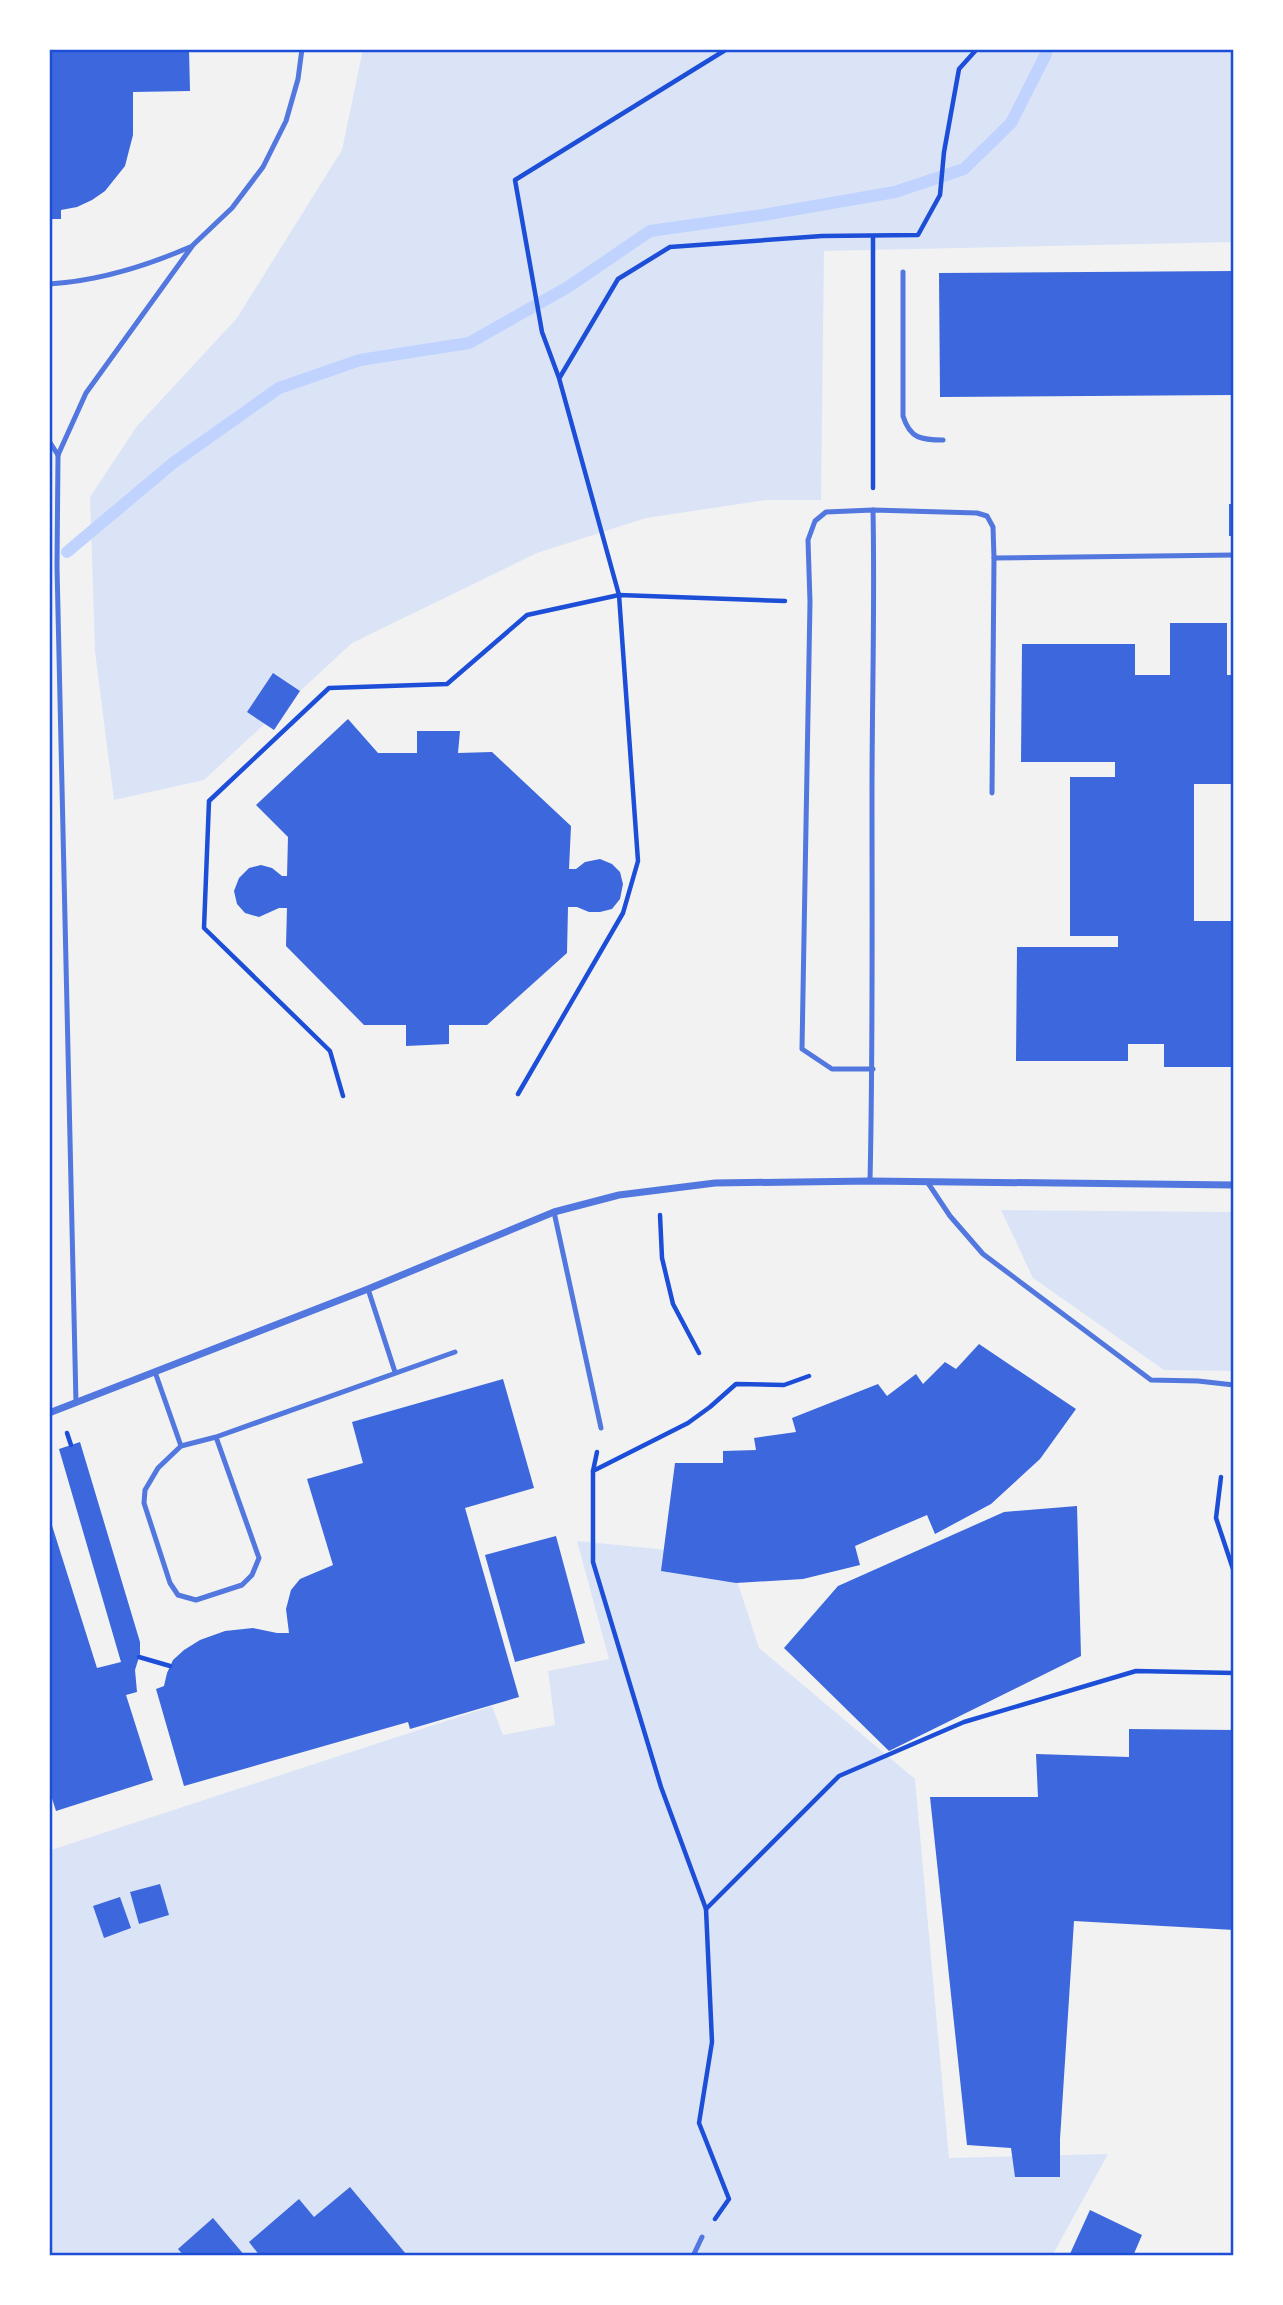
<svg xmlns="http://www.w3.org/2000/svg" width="1283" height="2305" viewBox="0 0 1283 2305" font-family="Literata,serif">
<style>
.green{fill:#dbe4f7}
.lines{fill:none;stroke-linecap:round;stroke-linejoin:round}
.stream{stroke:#bfd3fe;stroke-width:12}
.building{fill:#3d67dc}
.path{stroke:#1d4ed8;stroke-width:4.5}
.service{stroke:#5277de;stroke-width:5}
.minor{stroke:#5277de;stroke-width:7}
.neatline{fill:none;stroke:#1d4ed8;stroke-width:2.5}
</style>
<rect width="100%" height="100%" fill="#f2f2f2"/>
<g class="green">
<polygon points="363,49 1234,49 1234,242 824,251 821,500 766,500 646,518 537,553 352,643 204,780 114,800 95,652 90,497 137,426 237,318 342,150"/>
<polygon points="1001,1210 1234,1212 1234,1371 1164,1370 1033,1278"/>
<polygon points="577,1541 729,1556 759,1648 915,1779 949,2158 1108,2154 1052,2256 49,2256 49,1845 51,1850 492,1706 503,1735 555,1725 548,1671 609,1659"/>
</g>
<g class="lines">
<polyline class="stream" points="67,552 173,463 279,388 360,360 469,343 568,287 650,231 763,215 895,192 964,169 1011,123 1045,56 1047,49"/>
</g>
<g class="building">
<polygon points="49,49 189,49 190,91 133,92 133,135 125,166 105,191 92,200 77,207 61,210 61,219 49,219"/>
<polygon points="1234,271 1234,395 940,397 939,273"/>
<rect x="1229" y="504" width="5" height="32"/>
<polygon points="1170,623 1227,623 1227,675 1234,675 1234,784 1194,784 1194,921 1234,921 1234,1067 1164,1067 1164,1044 1128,1044 1128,1061 1016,1061 1017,947 1118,947 1118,936 1070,936 1070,777 1115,777 1115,762 1021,762 1022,644 1135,644 1135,675 1170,675"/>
<polygon points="273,673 300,691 274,730 247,712"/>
<polygon points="348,719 378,753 417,753 417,731 460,731 458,753 492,752 571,826 569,869 576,869 585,862 600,859 612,864 620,872 623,884 620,899 612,909 600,912 589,912 577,907 568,907 567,953 487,1025 449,1025 449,1044 406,1046 406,1025 364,1025 286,946 287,908 279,908 259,917 245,913 237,904 234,891 239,878 249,868 261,865 272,868 282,876 287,876 288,837 256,805"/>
<polygon points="979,1344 1076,1409 1040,1459 991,1504 935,1534 927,1515 855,1546 860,1565 803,1579 736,1583 661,1571 675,1463 723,1463 723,1451 756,1450 754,1438 796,1432 792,1418 878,1384 887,1396 916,1374 923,1384 945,1362 956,1369"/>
<polygon points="503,1379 534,1488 465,1508 519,1697 410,1729 408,1722 184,1786 156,1689 164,1686 167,1673 173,1660 184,1650 200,1640 225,1631 253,1628 277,1633 289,1633 286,1609 291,1590 300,1579 333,1565 307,1479 363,1463 352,1422"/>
<polygon points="80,1442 140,1642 140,1654 135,1670 137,1692 126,1695 153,1780 56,1811 49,1789 49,1516 97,1668 121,1662 59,1449"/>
<polygon points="1077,1506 1081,1656 889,1751 784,1648 838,1586 1004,1512"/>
<polygon points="556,1536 585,1643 515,1662 485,1555"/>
<polygon points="1129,1729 1234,1730 1234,1930 1074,1921 1060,2139 1060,2177 1015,2177 1011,2148 967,2145 930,1797 1038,1797 1036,1754 1129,1757"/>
<polygon points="160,1884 169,1915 139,1924 130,1892"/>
<polygon points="120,1897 131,1928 104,1938 93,1906"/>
<polygon points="350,2187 406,2254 404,2256 260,2256 249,2242 299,2199 314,2217"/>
<polygon points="1090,2210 1142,2235 1133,2256 1069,2256"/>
<polygon points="213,2218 245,2256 184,2256 178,2249"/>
</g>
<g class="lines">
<g class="path">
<polyline points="873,237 873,488"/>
<polyline points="560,377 618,279 670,247 822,236 918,235 940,195 944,152 959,69 977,49"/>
<polyline points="518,1094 623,913 638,861 619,595 559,378 542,332 515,180 727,49"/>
<polyline points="343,1096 330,1051 204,928 209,801 329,688 447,684 527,615 619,595 785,601"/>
<polyline points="660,1215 662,1258 673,1304 699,1353"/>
<polyline points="67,1433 71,1445"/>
<polyline points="593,1471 597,1452"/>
<polyline points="1221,1477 1216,1518 1234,1572"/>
<polyline points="139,1657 170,1666"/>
<polyline points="706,1909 839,1776 964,1722 1136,1671 1234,1673"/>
<polyline points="715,2219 729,2199 699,2123 712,2042 706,1909 661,1787 593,1562 593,1471 688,1423 710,1407 736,1384 784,1385 809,1376"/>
</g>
<g class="service">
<path d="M 903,272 L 903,416 C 910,439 922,440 943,440"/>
<path d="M 49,284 C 99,281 144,267 190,247"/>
<polyline points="49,441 58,455"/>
<polyline points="994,558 1234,555"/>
<polyline points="873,1069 832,1069 802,1049 810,602 808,540 815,521 826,512 873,510 977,513 987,516 993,527 994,558 992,793"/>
<path d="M 870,1181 C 873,1052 872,922 872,792 C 872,698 875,604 873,510"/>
<polyline points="928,1183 950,1216 983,1254 1151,1380 1198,1381 1234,1385"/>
<polyline points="554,1212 601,1428"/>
<polyline points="368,1289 395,1372"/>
<polyline points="155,1372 181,1446"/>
<polyline points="76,1403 57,567 58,455 86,393 193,245 232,208 263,167 286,121 298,79 302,49"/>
<polyline points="216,1437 259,1558 252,1575 242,1585 196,1600 178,1595 170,1583 144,1503 145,1490 158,1468 181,1446 216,1437 455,1352"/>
<polyline points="693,2256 702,2237"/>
</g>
<polyline class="minor" points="49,1413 368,1289 554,1212 619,1195 715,1183 870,1181 1234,1185"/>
</g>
<rect width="1283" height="2305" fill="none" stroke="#ffffff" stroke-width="102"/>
<rect x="51" y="51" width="1181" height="2203" class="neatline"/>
</svg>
